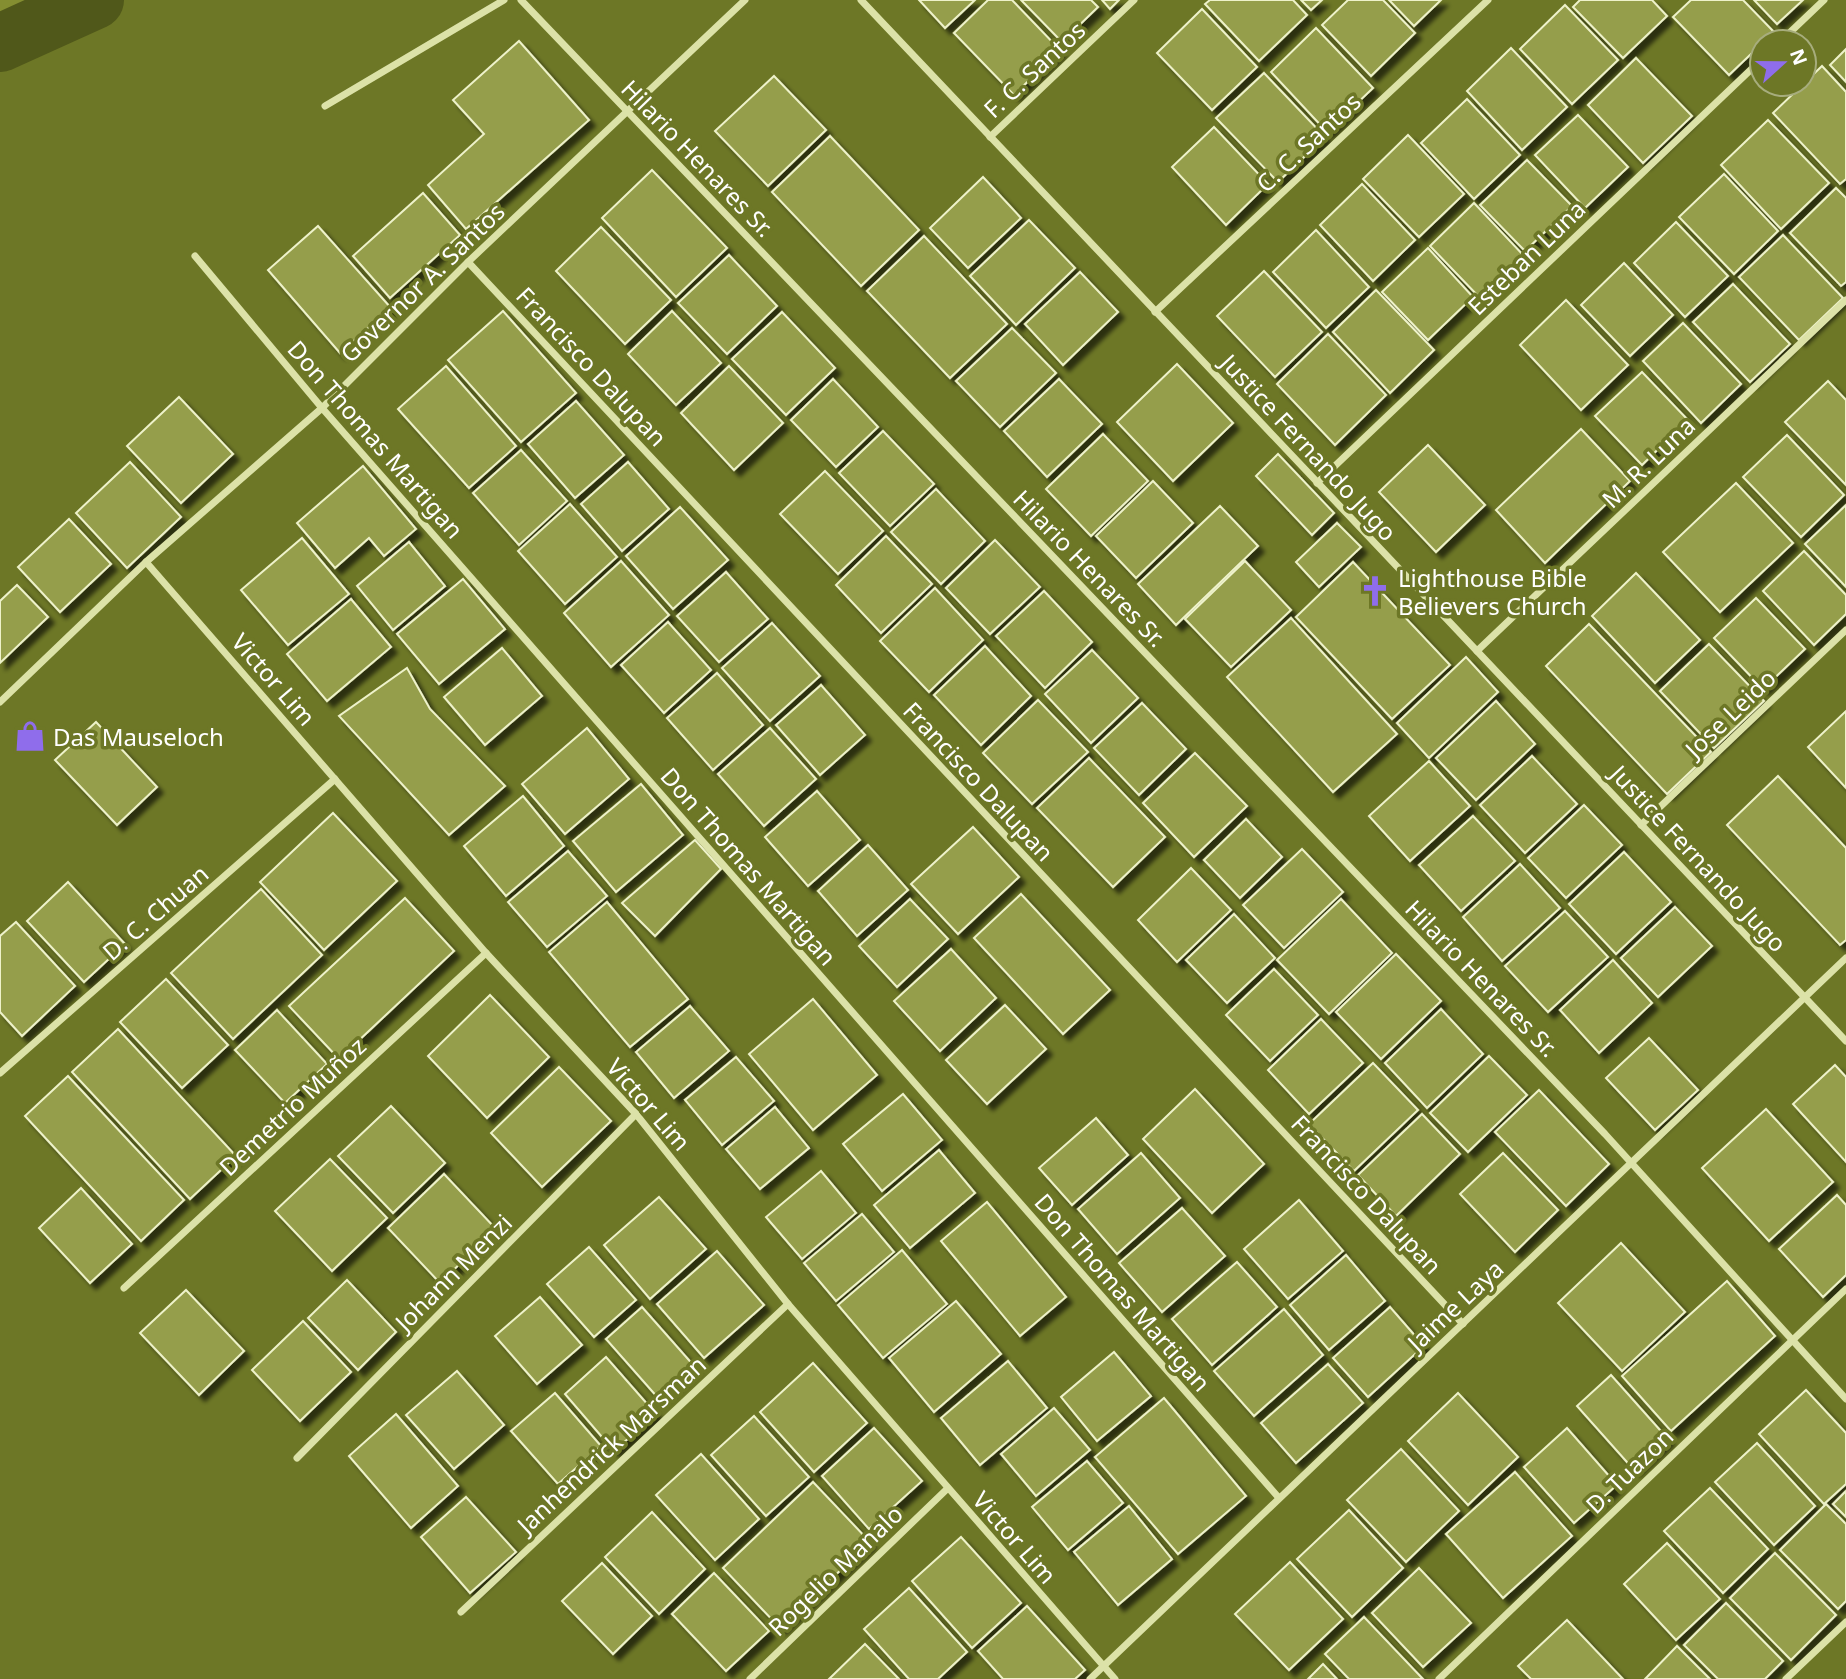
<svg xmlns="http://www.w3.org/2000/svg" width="1846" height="1679" viewBox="0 0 1846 1679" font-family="'Noto Sans',sans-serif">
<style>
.green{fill:#848e31}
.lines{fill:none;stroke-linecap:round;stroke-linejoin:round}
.river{stroke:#50581a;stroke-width:58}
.building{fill:#959e4b;stroke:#eef2ca;stroke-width:2;filter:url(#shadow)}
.minor{stroke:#dce2a8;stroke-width:7}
.labels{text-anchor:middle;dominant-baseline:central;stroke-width:7;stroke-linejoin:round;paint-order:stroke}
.street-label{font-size:24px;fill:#fff;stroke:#6d7726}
.poi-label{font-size:24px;fill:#fff;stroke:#6d7726;text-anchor:start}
</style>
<defs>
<filter id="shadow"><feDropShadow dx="6" dy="6" stdDeviation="2" flood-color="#0009"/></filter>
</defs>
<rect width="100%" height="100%" fill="#6d7726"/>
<polygon class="green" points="0,0 95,0 0,43"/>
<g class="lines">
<polyline class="river" points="0,43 95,0"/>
</g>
<g class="building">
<polygon points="919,0 975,0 945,28"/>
<polygon points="988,0 1012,0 1060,50 1014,95 954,33"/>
<polygon points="1021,0 1091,0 1098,7 1062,42"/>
<polygon points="1102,0 1119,0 1110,9"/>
<polygon points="1210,0 1293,0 1307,15 1259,61 1205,4"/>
<polygon points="1301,0 1322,0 1311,10"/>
<polygon points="1348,0 1383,0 1415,33 1371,76 1322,25"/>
<polygon points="1389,0 1441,0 1414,26"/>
<polygon points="1580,0 1652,0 1667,16 1623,58 1573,7"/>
<polygon points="1691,0 1743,0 1774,32 1729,75 1673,17"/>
<polygon points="1754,0 1803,0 1777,24"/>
<polygon points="1565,5 1618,60 1572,104 1520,49"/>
<polygon points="1202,9 1257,67 1212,110 1157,53"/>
<polygon points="1316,28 1373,88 1327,132 1271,72"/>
<polygon points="519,41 589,120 466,229 428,185 484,134 453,100"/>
<polygon points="1511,48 1567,107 1522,150 1467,91"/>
<polygon points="1846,49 1846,82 1830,65"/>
<polygon points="1636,58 1692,116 1643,163 1588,105"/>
<polygon points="1822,66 1846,92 1846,179 1840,184 1773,113"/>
<polygon points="1264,73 1325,137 1278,182 1216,118"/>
<polygon points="774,76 826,130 768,186 715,131"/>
<polygon points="1467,99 1520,155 1474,199 1421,143"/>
<polygon points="1578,115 1628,167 1585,208 1535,155"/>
<polygon points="1768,120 1829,183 1781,229 1721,165"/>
<polygon points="1214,127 1268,184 1226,225 1172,167"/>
<polygon points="1408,135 1464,194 1419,237 1363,179"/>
<polygon points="830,136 919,230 861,286 772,192"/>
<polygon points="1527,160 1572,206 1525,251 1480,205"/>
<polygon points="652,170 727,248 676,297 602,218"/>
<polygon points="1724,174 1778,231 1734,274 1679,217"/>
<polygon points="983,177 1021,218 968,268 930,228"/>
<polygon points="1362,184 1415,240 1373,281 1320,225"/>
<polygon points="1836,188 1846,198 1846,282 1841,286 1790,233"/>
<polygon points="423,193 460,235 390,298 353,256"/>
<polygon points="1474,203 1525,257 1481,299 1430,246"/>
<polygon points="1029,220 1075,268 1016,325 970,276"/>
<polygon points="1676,222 1728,276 1685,317 1634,263"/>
<polygon points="318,226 391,308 340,353 268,270"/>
<polygon points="601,227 671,300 625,344 556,271"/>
<polygon points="1316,230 1369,287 1326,328 1273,272"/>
<polygon points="1783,235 1843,298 1799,340 1739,277"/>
<polygon points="924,236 1007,324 950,378 867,291"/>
<polygon points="1428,248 1473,297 1428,340 1382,292"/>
<polygon points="729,255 777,306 727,354 678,303"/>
<polygon points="1624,263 1673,315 1630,356 1581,305"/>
<polygon points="1264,271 1322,332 1275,377 1217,316"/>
<polygon points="1080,272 1118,312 1063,365 1025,324"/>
<polygon points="1733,284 1790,344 1750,382 1693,322"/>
<polygon points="1376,290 1434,350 1390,393 1333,332"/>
<polygon points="1566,300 1628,365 1581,410 1520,345"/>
<polygon points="503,311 576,393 521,442 448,360"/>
<polygon points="672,311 721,363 676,405 628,354"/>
<polygon points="782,312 835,368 786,415 732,359"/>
<polygon points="1683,323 1741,384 1701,423 1643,361"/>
<polygon points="1012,328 1056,373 1000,427 956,381"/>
<polygon points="1328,334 1386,395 1335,445 1277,384"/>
<polygon points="1177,364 1233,423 1173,481 1117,422"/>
<polygon points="446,366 516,446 469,488 398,409"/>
<polygon points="729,366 783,423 734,470 681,413"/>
<polygon points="1642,372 1688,420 1642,465 1595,416"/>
<polygon points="833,379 878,427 836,467 791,420"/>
<polygon points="1059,379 1102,424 1047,477 1004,431"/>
<polygon points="1828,381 1846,400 1846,485 1785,422"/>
<polygon points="179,397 233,454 181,503 127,446"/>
<polygon points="576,401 624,455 575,498 528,444"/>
<polygon points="1581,429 1630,481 1545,563 1496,510"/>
<polygon points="883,431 934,484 890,526 839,473"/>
<polygon points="1103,434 1148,481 1091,536 1046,489"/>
<polygon points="1787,435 1844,495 1801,537 1743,477"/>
<polygon points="1428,445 1485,505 1436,552 1379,492"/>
<polygon points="521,450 567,501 519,545 473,493"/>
<polygon points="1278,454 1334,513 1312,535 1256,476"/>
<polygon points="130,462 181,517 127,568 76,513"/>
<polygon points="628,462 669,509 622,551 581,504"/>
<polygon points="363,466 416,529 384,556 369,538 335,568 297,523"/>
<polygon points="825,471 883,531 838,574 780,514"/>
<polygon points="1153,481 1193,523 1136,578 1096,536"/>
<polygon points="1736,483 1793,543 1720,612 1663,552"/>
<polygon points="936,489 985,541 941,584 891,532"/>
<polygon points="570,504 617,557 565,604 518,551"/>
<polygon points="1846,505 1846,587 1805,544"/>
<polygon points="1220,506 1258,546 1176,625 1138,584"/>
<polygon points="680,507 728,560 673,609 626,556"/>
<polygon points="69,519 111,564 60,612 18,567"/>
<polygon points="1337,523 1361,547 1319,587 1296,562"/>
<polygon points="886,536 932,584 881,633 836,585"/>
<polygon points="302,538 349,594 288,645 241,590"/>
<polygon points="995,540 1040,587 990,634 946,588"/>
<polygon points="409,542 445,586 393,630 357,586"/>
<polygon points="1804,551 1846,595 1846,614 1814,645 1763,591"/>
<polygon points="621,561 669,615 611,667 564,613"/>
<polygon points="1245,561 1291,610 1231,667 1185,619"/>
<polygon points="1353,562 1450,665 1392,719 1296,617"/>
<polygon points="726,572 768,619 719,662 677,616"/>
<polygon points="1636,573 1700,640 1655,683 1592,616"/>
<polygon points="463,579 505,629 439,684 397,634"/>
<polygon points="17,585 48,617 0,663 0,601"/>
<polygon points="935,588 983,640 929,692 880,641"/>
<polygon points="1044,591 1092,642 1045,688 996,636"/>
<polygon points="1756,598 1805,649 1763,689 1714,638"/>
<polygon points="351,599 391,647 327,701 287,654"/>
<polygon points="1291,618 1397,734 1333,792 1227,677"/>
<polygon points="668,622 711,670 664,713 621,665"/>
<polygon points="772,623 820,676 770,721 722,668"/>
<polygon points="1589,624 1711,752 1667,794 1546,666"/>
<polygon points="1709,644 1764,701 1714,748 1660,691"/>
<polygon points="985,646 1031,696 981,745 934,695"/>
<polygon points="502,648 542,696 485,745 444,697"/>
<polygon points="1092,650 1138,698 1091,743 1045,694"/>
<polygon points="1466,657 1498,692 1429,758 1397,723"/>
<polygon points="407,668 430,709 505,786 449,835 339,716"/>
<polygon points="717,673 763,725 713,770 667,718"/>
<polygon points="821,685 865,735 820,775 776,725"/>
<polygon points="1038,700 1088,752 1032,804 983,753"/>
<polygon points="1496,701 1535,744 1476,800 1436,758"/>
<polygon points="1142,703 1186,749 1139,795 1094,748"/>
<polygon points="1846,711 1846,788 1808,747"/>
<polygon points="96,722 157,787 117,825 55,760"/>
<polygon points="587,728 629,779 565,834 522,784"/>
<polygon points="770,728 816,779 764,826 718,774"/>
<polygon points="1195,753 1247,806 1194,857 1143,803"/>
<polygon points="1532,756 1577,804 1525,853 1480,805"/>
<polygon points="1089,758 1165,837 1113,887 1037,808"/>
<polygon points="1429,761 1470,806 1410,861 1369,816"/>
<polygon points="1778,776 1846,848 1846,940 1840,945 1727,825"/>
<polygon points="641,784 683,835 616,892 573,841"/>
<polygon points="817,791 860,840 808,886 765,837"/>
<polygon points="523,796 564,846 506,896 464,846"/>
<polygon points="1584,805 1622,845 1566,898 1528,858"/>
<polygon points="333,813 397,881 324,950 260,882"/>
<polygon points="1473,816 1515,861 1461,911 1419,865"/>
<polygon points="1246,819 1282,857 1240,898 1204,860"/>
<polygon points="973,827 1019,877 958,934 911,884"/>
<polygon points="695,840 721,869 655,936 622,903"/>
<polygon points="868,845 908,890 857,936 818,891"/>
<polygon points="1302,849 1343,892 1284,948 1243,905"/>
<polygon points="568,851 607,896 547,947 508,902"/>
<polygon points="1624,852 1671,902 1616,954 1569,904"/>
<polygon points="1520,864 1560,908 1502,961 1463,917"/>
<polygon points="1191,868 1231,910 1177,962 1138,920"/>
<polygon points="68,882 125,944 84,982 27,921"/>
<polygon points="261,889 322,955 233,1039 171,973"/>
<polygon points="1021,894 1110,990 1063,1034 974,938"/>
<polygon points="405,898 454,951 339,1059 289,1006"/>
<polygon points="910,899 948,939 897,987 859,946"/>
<polygon points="1341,899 1392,953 1329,1014 1277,960"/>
<polygon points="607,902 688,999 630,1047 549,952"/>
<polygon points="1675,907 1712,946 1658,997 1621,958"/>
<polygon points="1565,911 1608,957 1548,1012 1505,966"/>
<polygon points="1234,914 1275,958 1227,1003 1186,960"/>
<polygon points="16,922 75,986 22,1036 0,1012 0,936"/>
<polygon points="951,949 996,998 940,1051 894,1001"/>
<polygon points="1396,954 1441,1001 1381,1059 1336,1012"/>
<polygon points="1613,960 1652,1003 1599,1053 1560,1010"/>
<polygon points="1274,969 1318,1015 1270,1061 1226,1015"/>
<polygon points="166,979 228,1045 182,1088 120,1022"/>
<polygon points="490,995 549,1057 487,1118 428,1056"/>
<polygon points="813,999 877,1075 813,1130 749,1054"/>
<polygon points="1005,1005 1046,1049 987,1104 946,1060"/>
<polygon points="690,1006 729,1051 674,1098 636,1052"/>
<polygon points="1441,1009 1483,1054 1427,1108 1385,1063"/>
<polygon points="277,1010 327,1064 285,1103 235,1050"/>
<polygon points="1321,1019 1363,1063 1309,1114 1268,1070"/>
<polygon points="118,1029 236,1156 190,1199 72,1072"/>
<polygon points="1649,1038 1698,1090 1655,1130 1606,1078"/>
<polygon points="1489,1056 1527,1095 1468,1152 1430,1113"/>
<polygon points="736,1057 774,1101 722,1145 685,1100"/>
<polygon points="1373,1063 1418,1110 1354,1171 1309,1124"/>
<polygon points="1835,1065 1846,1077 1846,1162 1793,1104"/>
<polygon points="559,1067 611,1121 542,1187 491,1133"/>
<polygon points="68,1076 184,1200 141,1241 25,1116"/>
<polygon points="1195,1089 1264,1164 1212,1213 1143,1139"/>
<polygon points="1539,1090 1609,1164 1566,1206 1495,1132"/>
<polygon points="903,1094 942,1140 882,1191 843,1144"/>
<polygon points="391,1106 445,1163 393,1213 338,1156"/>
<polygon points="775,1107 809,1148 760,1189 726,1149"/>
<polygon points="1766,1109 1833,1182 1769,1241 1702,1168"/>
<polygon points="1422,1114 1460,1154 1396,1216 1358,1175"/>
<polygon points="1096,1118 1128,1155 1072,1205 1039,1168"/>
<polygon points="939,1150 975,1193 910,1248 874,1205"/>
<polygon points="1141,1153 1180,1198 1117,1254 1078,1209"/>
<polygon points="1503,1153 1558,1210 1515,1252 1460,1194"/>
<polygon points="330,1159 387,1218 332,1271 275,1211"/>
<polygon points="821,1171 856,1213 802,1259 766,1217"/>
<polygon points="444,1174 496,1229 440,1283 388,1228"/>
<polygon points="81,1188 132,1244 90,1283 39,1228"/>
<polygon points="1837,1195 1846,1205 1846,1275 1823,1297 1779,1249"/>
<polygon points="659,1197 706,1249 650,1299 604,1245"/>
<polygon points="1299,1200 1343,1251 1288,1299 1244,1249"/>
<polygon points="987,1202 1066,1297 1020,1336 941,1241"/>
<polygon points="1182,1208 1225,1256 1162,1312 1119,1263"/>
<polygon points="862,1214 894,1252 836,1301 804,1263"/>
<polygon points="1621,1243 1685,1312 1622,1371 1558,1303"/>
<polygon points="589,1247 636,1300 594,1337 547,1284"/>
<polygon points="902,1250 947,1304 883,1358 838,1305"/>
<polygon points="717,1251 764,1305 704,1358 657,1304"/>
<polygon points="1346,1255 1385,1301 1329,1350 1290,1305"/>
<polygon points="1237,1262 1277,1307 1212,1365 1172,1319"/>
<polygon points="347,1280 396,1332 358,1370 308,1318"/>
<polygon points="1727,1281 1775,1336 1671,1431 1622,1376"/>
<polygon points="186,1290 244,1351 199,1395 140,1333"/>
<polygon points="540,1297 582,1345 537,1384 495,1336"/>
<polygon points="956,1301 1001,1354 934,1412 889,1358"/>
<polygon points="642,1307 695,1367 659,1399 606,1339"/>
<polygon points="1390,1307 1424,1346 1368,1397 1333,1358"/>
<polygon points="1284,1309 1323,1355 1254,1416 1214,1371"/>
<polygon points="303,1321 351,1372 300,1421 252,1370"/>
<polygon points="1114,1352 1151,1396 1097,1441 1061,1397"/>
<polygon points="606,1357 656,1414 614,1451 565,1394"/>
<polygon points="1008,1361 1047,1408 980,1465 941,1418"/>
<polygon points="813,1363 867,1423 814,1472 760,1412"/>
<polygon points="1328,1364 1363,1403 1296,1463 1261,1423"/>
<polygon points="457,1371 504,1425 454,1469 406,1415"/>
<polygon points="1611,1375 1668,1439 1634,1470 1577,1406"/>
<polygon points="1806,1390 1846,1433 1846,1484 1824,1504 1759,1434"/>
<polygon points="555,1393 601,1446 558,1484 511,1431"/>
<polygon points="1458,1393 1518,1457 1468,1505 1408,1441"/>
<polygon points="1164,1398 1246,1496 1178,1554 1095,1457"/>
<polygon points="1054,1408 1090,1450 1036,1496 1001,1454"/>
<polygon points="396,1414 458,1486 411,1528 349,1456"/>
<polygon points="754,1416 809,1477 766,1516 711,1455"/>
<polygon points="874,1428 922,1481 869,1529 822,1476"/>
<polygon points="1567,1428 1617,1485 1574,1523 1524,1467"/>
<polygon points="1757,1443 1815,1506 1774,1545 1715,1482"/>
<polygon points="1401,1449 1459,1511 1406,1562 1347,1500"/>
<polygon points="701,1454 759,1519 715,1560 656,1495"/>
<polygon points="1087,1461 1123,1503 1068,1550 1032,1507"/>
<polygon points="1515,1472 1572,1536 1503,1598 1446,1534"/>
<polygon points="813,1482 870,1542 780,1628 723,1568"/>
<polygon points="1710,1488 1768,1549 1723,1593 1664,1531"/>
<polygon points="1846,1491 1846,1517 1833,1504"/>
<polygon points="466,1497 516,1552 470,1593 421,1537"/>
<polygon points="1826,1504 1846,1524 1846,1601 1838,1609 1780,1550"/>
<polygon points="1129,1506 1172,1559 1118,1605 1074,1552"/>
<polygon points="1349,1510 1403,1568 1352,1617 1297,1559"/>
<polygon points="652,1512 705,1569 659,1614 605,1557"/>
<polygon points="961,1537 1021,1603 972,1648 912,1581"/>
<polygon points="1667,1543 1720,1599 1676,1640 1624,1584"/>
<polygon points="1775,1553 1836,1615 1791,1660 1730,1598"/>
<polygon points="1290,1562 1343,1619 1289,1670 1235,1614"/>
<polygon points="602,1563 652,1616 613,1654 562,1601"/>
<polygon points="1419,1568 1471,1623 1423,1667 1372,1613"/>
<polygon points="714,1573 769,1631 726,1671 672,1614"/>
<polygon points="909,1588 967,1652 938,1679 909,1679 864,1629"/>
<polygon points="1726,1603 1783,1661 1765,1679 1718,1679 1684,1645"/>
<polygon points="1027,1606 1085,1670 1075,1679 1003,1679 978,1651"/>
<polygon points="1364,1617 1423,1679 1349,1679 1325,1654"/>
<polygon points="1567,1620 1623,1679 1531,1679 1518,1666"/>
<polygon points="865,1644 899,1679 829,1679"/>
<polygon points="1677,1646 1710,1679 1645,1679"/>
<polygon points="1323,1664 1337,1679 1308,1679"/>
</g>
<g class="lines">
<g class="minor">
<polyline points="521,0 1605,1134 1846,1399"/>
<polyline points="861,0 1846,1041"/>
<polyline points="1780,42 1824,0"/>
<polyline points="325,106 504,0"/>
<polyline points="990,137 1134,0"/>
<polyline points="195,256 322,408 1279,1498"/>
<polyline points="468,262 1463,1324"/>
<polyline points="1155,312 1488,0"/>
<polyline points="1317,483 1762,59"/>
<polyline points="146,562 486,953 636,1114 788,1304 1115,1679"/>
<polyline points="1477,651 1846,300"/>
<polyline points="0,702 146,562 322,408 468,262 745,0"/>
<polyline points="1641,825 1846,630"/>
<polyline points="0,1073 335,779"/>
<polyline points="124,1288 486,953"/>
<polyline points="297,1458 636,1114"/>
<polyline points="461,1612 788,1304"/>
<polyline points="750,1679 947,1489"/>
<polyline points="1090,1679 1846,958"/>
<polyline points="1439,1679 1846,1289"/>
<polyline points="1786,1679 1846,1622"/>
</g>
</g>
<defs>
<symbol id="church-bare" viewBox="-9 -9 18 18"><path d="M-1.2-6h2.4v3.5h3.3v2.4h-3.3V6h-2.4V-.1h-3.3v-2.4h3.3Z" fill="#8f6deb" stroke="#6d7726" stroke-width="2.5" paint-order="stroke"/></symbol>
<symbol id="shop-bare" viewBox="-9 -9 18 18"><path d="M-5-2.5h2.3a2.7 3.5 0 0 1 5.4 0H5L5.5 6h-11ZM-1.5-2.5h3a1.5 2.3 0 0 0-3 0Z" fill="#8f6deb" stroke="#6d7726" stroke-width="2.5" paint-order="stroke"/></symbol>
</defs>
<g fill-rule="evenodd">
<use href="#church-bare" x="1353" y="569" width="44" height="44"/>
<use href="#shop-bare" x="8" y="714" width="44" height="44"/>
</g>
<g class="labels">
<g class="street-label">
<text transform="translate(1034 69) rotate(-43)">F. C. Santos</text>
<text transform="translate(1308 142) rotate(-43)">C. C. Santos</text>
<text transform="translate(698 158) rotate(46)">Hilario Henares Sr.</text>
<text transform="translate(1526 257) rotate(-44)">Esteban Luna</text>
<text transform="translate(422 282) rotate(-44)">Governor A. Santos</text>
<text transform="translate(592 366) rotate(47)">Francisco Dalupan</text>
<text transform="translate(376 439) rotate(49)">Don Thomas Martigan</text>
<text transform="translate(1309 447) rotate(47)">Justice Fernando Jugo</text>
<text transform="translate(1648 462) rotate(-44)">M. R. Luna</text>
<text transform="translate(1090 568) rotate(46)">Hilario Henares Sr.</text>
<text transform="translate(274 679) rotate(49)">Victor Lim</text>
<text transform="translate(1730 713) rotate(-44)">Jose Leido</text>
<text transform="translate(979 781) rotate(47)">Francisco Dalupan</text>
<text transform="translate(1699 858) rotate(47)">Justice Fernando Jugo</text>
<text transform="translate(749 866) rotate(49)">Don Thomas Martigan</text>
<text transform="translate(155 912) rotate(-41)">D. C. Chuan</text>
<text transform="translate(1482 978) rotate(46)">Hilario Henares Sr.</text>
<text transform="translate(649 1104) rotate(49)">Victor Lim</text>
<text transform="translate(292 1106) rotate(-43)">Demetrio Muñoz</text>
<text transform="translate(1367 1194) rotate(47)">Francisco Dalupan</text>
<text transform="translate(453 1272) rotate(-45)">Johann Menzi</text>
<text transform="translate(1123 1292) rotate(49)">Don Thomas Martigan</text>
<text transform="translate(1455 1305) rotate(-43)">Jaime Laya</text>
<text transform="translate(611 1444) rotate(-43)">Janhendrick Marsman</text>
<text transform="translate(1629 1470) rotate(-44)">D. Tuazon</text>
<text transform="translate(1015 1537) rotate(49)">Victor Lim</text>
<text transform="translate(835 1570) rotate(-44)">Rogelio Manalo</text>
</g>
<g class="poi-label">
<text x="1398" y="577">Lighthouse Bible<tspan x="1398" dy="28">Believers Church</tspan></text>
<text x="53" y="736">Das Mauseloch</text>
</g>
</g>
<g transform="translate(1783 63) rotate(69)"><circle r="33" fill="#6d7726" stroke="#a7ad7d" stroke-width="2"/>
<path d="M0-5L12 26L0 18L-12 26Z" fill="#8f6deb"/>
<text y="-10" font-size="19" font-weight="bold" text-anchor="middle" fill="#ffffff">N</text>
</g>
</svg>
